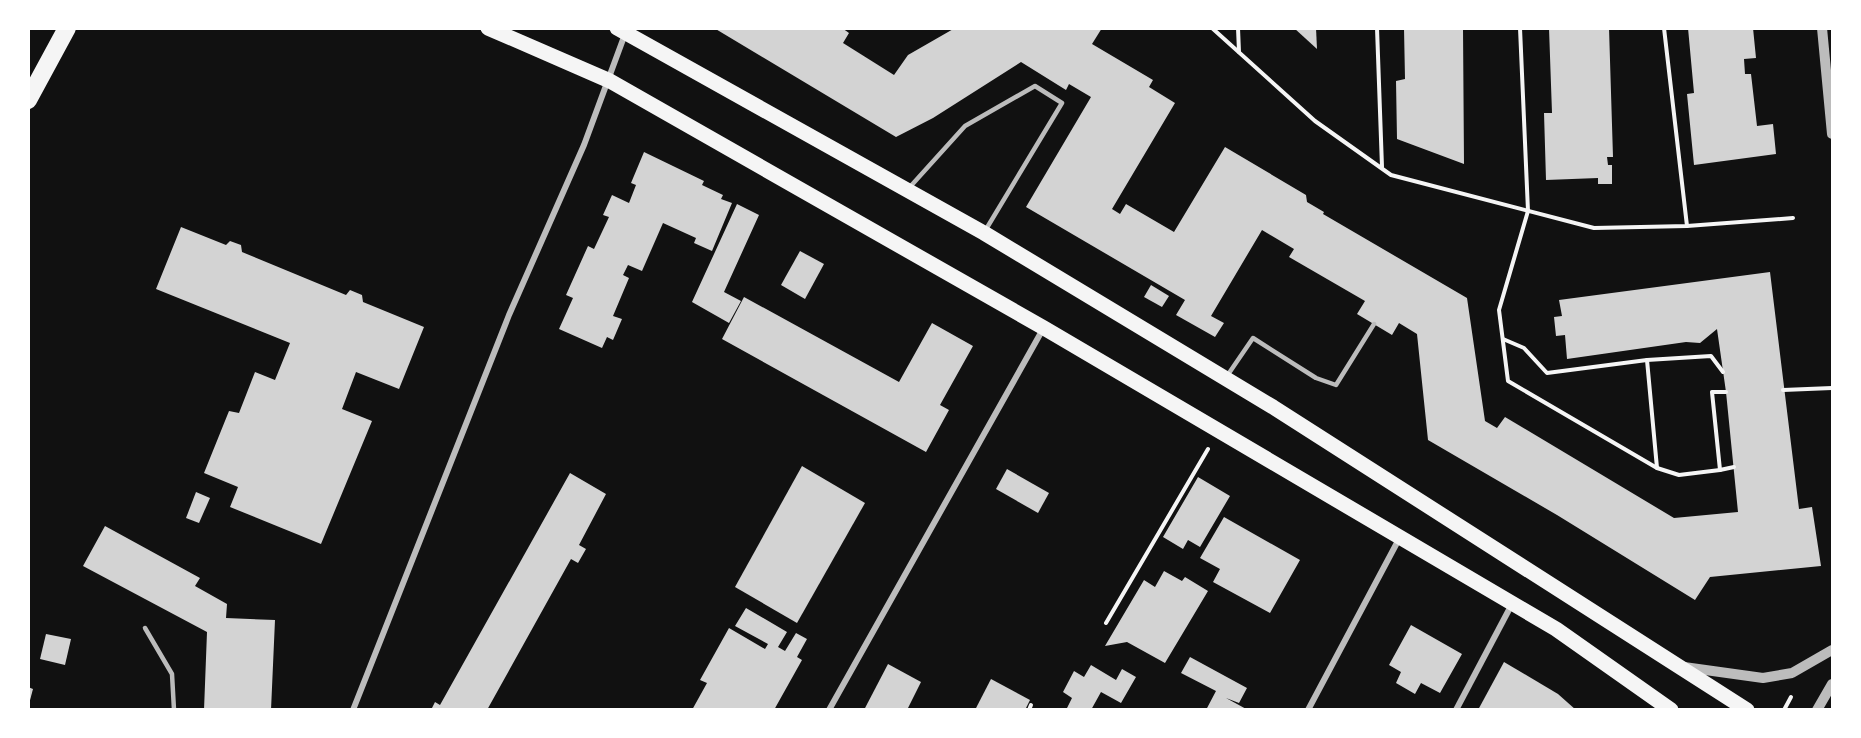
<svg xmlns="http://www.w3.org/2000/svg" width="1861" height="738" viewBox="0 0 1861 738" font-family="'Public Sans',sans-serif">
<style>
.building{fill:#d3d3d3}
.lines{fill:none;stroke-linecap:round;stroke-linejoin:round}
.path{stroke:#f5f5f5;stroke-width:4}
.service{stroke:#bcbcbc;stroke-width:4.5}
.minor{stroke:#bcbcbc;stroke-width:6}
.tertiary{stroke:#bcbcbc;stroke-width:10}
.primary{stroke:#f5f5f5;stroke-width:15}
.motorway{stroke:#f5f5f5;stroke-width:18}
</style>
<rect width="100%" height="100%" fill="#111"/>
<g class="building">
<polygon points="714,28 842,28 849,33 843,43 894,75 908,55 955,28 1102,28 1092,44 1153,80 1149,87 1175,103 1112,209 1120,214 1126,204 1174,232 1225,147 1306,195 1307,202 1324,212 1323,214 1467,298 1485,421 1497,428 1505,417 1674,518 1738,512 1726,392 1717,329 1700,343 1686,342 1567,359 1565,335 1556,336 1554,317 1562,316 1559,300 1770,272 1799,509 1812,507 1821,566 1710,577 1695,600 1557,515 1428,440 1417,334 1399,323 1392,335 1357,314 1365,301 1289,257 1294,249 1262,230 1211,316 1224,323 1215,337 1176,315 1185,300 1026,207 1091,97 1069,84 1066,90 1021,62 933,118 896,137"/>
<polygon points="1294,28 1316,28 1317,49"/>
<polygon points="1404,28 1463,28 1464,164 1397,139 1396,81 1405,79"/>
<polygon points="1549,28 1609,28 1613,157 1607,157 1608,165 1612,165 1612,184 1598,184 1598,178 1546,180 1544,113 1552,113"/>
<polygon points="1688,28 1753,28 1756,58 1744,59 1745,74 1751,74 1757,126 1773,124 1776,154 1694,165 1687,94 1694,93"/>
<polygon points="644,152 704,181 702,185 723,195 721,199 732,203 712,251 694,243 696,238 663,223 642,271 628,265 623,275 629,278 613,316 622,319 613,340 607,337 602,348 559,329 573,298 566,295 588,246 594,249 609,217 603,215 612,195 629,203 636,185 631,183"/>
<polygon points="737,204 759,215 724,292 741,301 729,323 692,302"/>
<polygon points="181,227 226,245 230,241 241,245 242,252 346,295 350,290 362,295 363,302 424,327 399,389 356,372 342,409 372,421 321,544 230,507 238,487 204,473 229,411 239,413 255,372 275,380 290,343 156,289"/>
<polygon points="800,251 824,264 805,299 781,285"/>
<polygon points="1151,285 1169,296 1162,307 1144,297"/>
<polygon points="744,297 899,382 932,323 973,346 940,405 949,410 926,452 722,339"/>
<polygon points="802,466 865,503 797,623 735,587"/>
<polygon points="1007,469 1049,493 1038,513 996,489"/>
<polygon points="570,473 606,494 579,545 586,549 578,563 571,559 487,710 431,710 435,702 440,705"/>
<polygon points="1198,477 1230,496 1200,547 1188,540 1183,549 1163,537"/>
<polygon points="196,492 210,498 199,523 186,518"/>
<polygon points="1224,517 1300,560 1270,613 1213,582 1220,569 1200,558"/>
<polygon points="105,526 200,578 195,586 227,604 226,618 275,620 271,710 204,710 207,632 83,566"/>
<polygon points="1164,571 1182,581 1185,577 1208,591 1165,663 1127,642 1105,646 1144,580 1155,587"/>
<polygon points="746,608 787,632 778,647 785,651 796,633 807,639 797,657 802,660 774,710 692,710 707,683 700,680 729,628 765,649 768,644 735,626"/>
<polygon points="1411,625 1462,654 1440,693 1421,683 1415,694 1396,683 1401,672 1389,665"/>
<polygon points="46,634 71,639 65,665 40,659"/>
<polygon points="1190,657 1247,688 1239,703 1226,698 1248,710 1206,710 1216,691 1181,673"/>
<polygon points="1504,662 1558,694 1576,710 1478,710"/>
<polygon points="888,664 921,682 907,710 864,710"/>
<polygon points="1091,665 1116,680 1122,669 1136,677 1121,703 1101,692 1091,710 1066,710 1072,698 1063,692 1074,671 1084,677"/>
<polygon points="991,679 1030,700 1025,710 975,710"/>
<polygon points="28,687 33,689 29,704 28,704"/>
</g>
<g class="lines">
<g class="path">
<polyline points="1212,28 1315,121 1391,175 1594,228 1687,226 1793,218"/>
<polyline points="1238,28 1239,52"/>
<polyline points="1377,28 1382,167"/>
<polyline points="1520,28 1528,211 1499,310 1508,381 1657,468 1679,475 1720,470 1712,392 1726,392"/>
<polyline points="1664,28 1687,226"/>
<polyline points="1503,339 1524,348 1547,373 1647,360 1711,356 1723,372"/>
<polyline points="1647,360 1657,468"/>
<polyline points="1783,390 1832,388"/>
<polyline points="1720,470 1734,467"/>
<polyline points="1106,623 1208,449"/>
<polyline points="1029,710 1031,705"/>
<polyline points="1784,710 1791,697"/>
</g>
<g class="service">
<polyline points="909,188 965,126 1035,86 1062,103 985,231"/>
<polyline points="1227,376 1253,338 1316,378 1336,385 1374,324"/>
<polyline points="145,628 172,674 174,710"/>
</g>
<g class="minor">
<polyline points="353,710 509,315 584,145 625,34"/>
<polyline points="829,710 1043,329"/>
<polyline points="1308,710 1399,539"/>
<polyline points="1456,710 1512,604"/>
</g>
<g class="tertiary">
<polyline points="1822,28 1832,134"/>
<polyline points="1684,667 1763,678 1792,673 1832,650"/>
<polyline points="1817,710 1832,684"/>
</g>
<g class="primary">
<polyline points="488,28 610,81 1044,328 1556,629 1671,710"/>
<polyline points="617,28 984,233 1273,407 1747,710"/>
</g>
<polyline class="motorway" points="28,100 67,28"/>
</g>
<rect width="1861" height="738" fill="none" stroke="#ffffff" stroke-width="60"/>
</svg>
